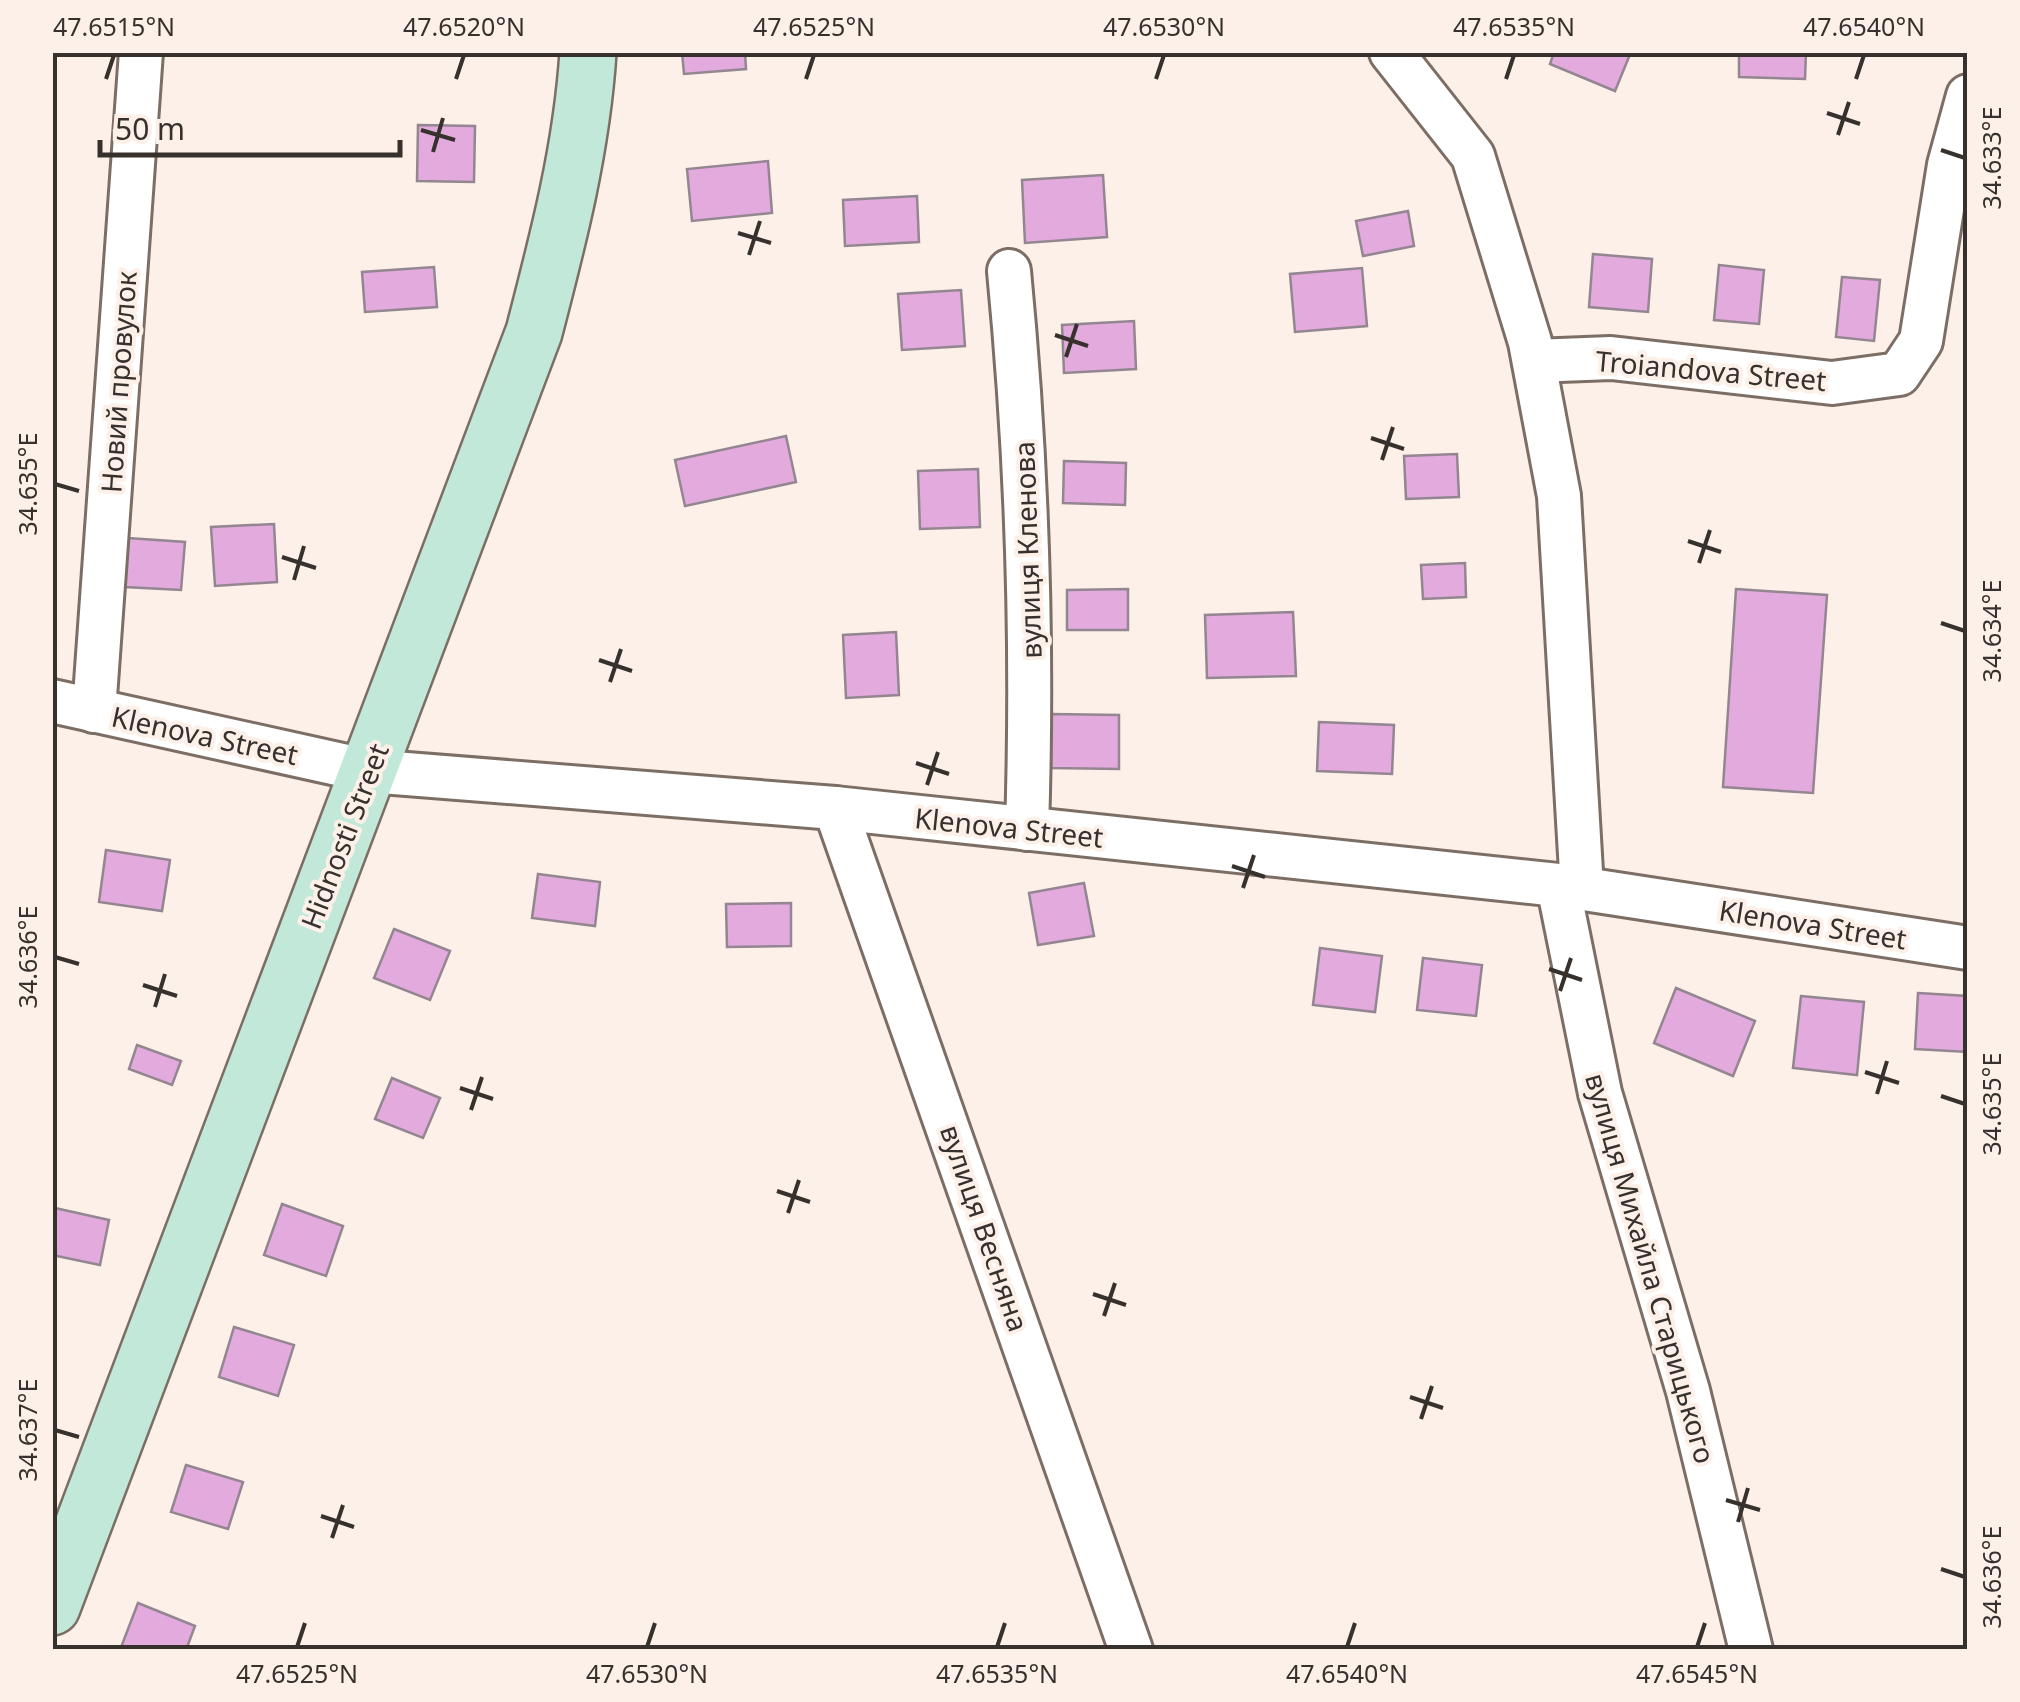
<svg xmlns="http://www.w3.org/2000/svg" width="2020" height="1702" viewBox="0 0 2020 1702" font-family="'Noto Sans',sans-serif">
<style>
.building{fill:#e2aadd;stroke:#938691;stroke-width:2.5}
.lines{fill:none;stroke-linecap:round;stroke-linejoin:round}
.street-casing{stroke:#7c6e65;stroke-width:48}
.secondary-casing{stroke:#7c6e65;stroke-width:60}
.street{stroke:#fff;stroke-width:42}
.secondary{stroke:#c1e8d9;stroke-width:55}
.ticks{fill:none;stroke:#37312d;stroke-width:4}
.labels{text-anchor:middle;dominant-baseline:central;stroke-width:8;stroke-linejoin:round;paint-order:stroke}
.street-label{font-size:28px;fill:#37312d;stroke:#fdf0e8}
.neatline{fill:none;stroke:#37312d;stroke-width:4}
.ticks-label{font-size:25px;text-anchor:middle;fill:#37312d}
</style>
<rect width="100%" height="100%" fill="#fdf0e8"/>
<g class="building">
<polygon points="682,52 745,52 746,69 684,74"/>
<polygon points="1554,52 1631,52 1615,91 1550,64"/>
<polygon points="1739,52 1806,52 1805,79 1739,77"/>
<polygon points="418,125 475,126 474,182 417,181"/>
<polygon points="768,161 772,213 692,221 687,169"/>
<polygon points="1103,175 1107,237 1025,243 1022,180"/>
<polygon points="917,196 919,242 845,246 843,200"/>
<polygon points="1408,211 1414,246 1363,256 1356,221"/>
<polygon points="1593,254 1652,259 1648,312 1589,307"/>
<polygon points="1719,265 1764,270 1759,324 1714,320"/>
<polygon points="434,267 437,307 365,312 362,272"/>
<polygon points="1362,268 1367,326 1295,332 1290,274"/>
<polygon points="1842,277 1880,280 1874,341 1836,337"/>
<polygon points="961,290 965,346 902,350 898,294"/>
<polygon points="1134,321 1136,369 1064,373 1062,325"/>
<polygon points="786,436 796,482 685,506 675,460"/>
<polygon points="1457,454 1459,497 1406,499 1404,456"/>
<polygon points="1064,461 1126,463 1125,505 1063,503"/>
<polygon points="978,469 980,527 920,529 918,471"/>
<polygon points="274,524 277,582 215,586 211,527"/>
<polygon points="128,538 185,542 181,590 125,587"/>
<polygon points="1465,563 1466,597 1423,599 1421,565"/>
<polygon points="1128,589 1128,630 1067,630 1067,590"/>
<polygon points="1736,589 1827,595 1813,793 1723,787"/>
<polygon points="1293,612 1296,676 1207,678 1205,615"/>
<polygon points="896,632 899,695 846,698 843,635"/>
<polygon points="1051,714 1119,715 1119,769 1051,768"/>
<polygon points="1319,722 1394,725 1392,774 1317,771"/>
<polygon points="106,850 170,860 162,911 99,902"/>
<polygon points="538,874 600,882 595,926 532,918"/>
<polygon points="1084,883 1094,936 1038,945 1029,893"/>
<polygon points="791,903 791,946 727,947 726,904"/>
<polygon points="394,929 450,951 430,1000 374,978"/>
<polygon points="1320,948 1382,956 1375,1012 1313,1005"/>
<polygon points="1423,958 1482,965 1476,1016 1417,1010"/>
<polygon points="1676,988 1755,1021 1733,1076 1654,1043"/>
<polygon points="1918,993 1968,996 1968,1052 1915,1049"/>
<polygon points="1801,996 1864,1002 1857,1075 1793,1068"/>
<polygon points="137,1045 181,1061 172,1085 129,1069"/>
<polygon points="392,1078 440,1098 423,1138 375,1119"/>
<polygon points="282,1204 343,1226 326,1276 264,1255"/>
<polygon points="55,1208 109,1220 100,1265 52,1255"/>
<polygon points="234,1327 294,1345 278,1396 219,1377"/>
<polygon points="186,1465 243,1482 228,1529 171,1512"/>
<polygon points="138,1603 195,1626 186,1650 120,1650"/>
</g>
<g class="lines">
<defs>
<g id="street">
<polyline points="1391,52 1473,156 1530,342 1559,496 1582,889"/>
<path d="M 1009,271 C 1027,457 1033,642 1027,829"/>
<polyline points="1534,361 1611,358 1832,383 1899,374 1921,341 1949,165 1968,96"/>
<polyline points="52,701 369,771 835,808 1558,885 1968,948"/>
<polyline points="94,711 141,52"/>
<polyline points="835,808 1131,1650"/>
<polyline points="1558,885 1600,1093 1688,1391 1751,1650"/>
</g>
<path id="secondary" d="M 52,1607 L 534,332 C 558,240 582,148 588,52"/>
</defs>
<use href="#street" class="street-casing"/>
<use href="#secondary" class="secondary-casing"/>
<use href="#street" class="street"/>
<use href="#secondary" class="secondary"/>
</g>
<path class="ticks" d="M 106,79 L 114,55M 456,79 L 464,55M 806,79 L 814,55M 1156,79 L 1164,55M 1506,79 L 1514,55M 1856,79 L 1864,55M 1827,113 L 1860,124M 421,130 L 455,140M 1838,135 L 1849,102M 1941,150 L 1965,158M 433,152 L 443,118M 738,233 L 771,243M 749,255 L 760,221M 1055,335 L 1088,346M 1066,357 L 1077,324M 1371,438 L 1404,449M 1382,460 L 1393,427M 55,484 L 79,491M 1688,541 L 1721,552M 282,557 L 316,568M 1699,563 L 1710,530M 294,580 L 304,546M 1941,623 L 1965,631M 599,660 L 632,671M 610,682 L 621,649M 916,763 L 949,774M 927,785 L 938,752M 1232,866 L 1265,877M 1243,888 L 1254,855M 55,957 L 79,964M 1549,969 L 1582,980M 143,985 L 177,996M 1560,991 L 1571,958M 155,1007 L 165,974M 1865,1072 L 1899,1083M 460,1088 L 493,1099M 1877,1094 L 1887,1061M 1941,1096 L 1965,1104M 471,1110 L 482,1077M 777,1191 L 810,1202M 788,1213 L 799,1180M 1093,1294 L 1126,1305M 1104,1316 L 1115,1283M 1410,1397 L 1443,1408M 1421,1419 L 1432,1386M 55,1430 L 79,1437M 1726,1500 L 1760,1510M 321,1516 L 354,1527M 1738,1522 L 1748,1488M 332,1538 L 343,1505M 1941,1569 L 1965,1577M 297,1647 L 305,1623M 647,1647 L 655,1623M 997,1647 L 1005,1623M 1347,1647 L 1355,1623M 1697,1647 L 1705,1623"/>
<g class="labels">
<g class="street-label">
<text transform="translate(1711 370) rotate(5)">Troiandova Street</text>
<text transform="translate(118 382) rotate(-86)">Новий провулок</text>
<text transform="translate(1027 550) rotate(-92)">вулиця Кленова</text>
<text transform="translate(205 735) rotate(12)">Klenova Street</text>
<text transform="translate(1009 827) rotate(6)">Klenova Street</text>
<text transform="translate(344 836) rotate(-69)">Hidnosti Street</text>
<text transform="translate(1813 924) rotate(9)">Klenova Street</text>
<text transform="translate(985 1228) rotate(71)">вулиця Весняна</text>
<text transform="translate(1651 1268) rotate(74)">вулиця Михайла Старицького</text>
</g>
</g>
<rect width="2020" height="1702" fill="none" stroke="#fdf0e8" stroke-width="110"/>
<path d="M100 140v15h300v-15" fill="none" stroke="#37312d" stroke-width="5"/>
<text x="115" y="140" font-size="30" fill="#37312d" stroke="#fdf0e8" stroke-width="8" paint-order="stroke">50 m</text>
<rect x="55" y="55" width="1910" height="1592" class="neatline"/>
<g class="ticks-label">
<text x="114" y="36">47.6515°N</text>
<text x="464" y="36">47.6520°N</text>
<text x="814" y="36">47.6525°N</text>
<text x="1164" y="36">47.6530°N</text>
<text x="1514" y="36">47.6535°N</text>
<text x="1864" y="36">47.6540°N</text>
<text transform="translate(1992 158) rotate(-90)" y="9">34.633°E</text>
<text transform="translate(28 484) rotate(-90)" y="9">34.635°E</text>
<text transform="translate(1992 631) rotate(-90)" y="9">34.634°E</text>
<text transform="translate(28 957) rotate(-90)" y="9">34.636°E</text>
<text transform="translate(1992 1104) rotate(-90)" y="9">34.635°E</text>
<text transform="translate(28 1430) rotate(-90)" y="9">34.637°E</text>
<text transform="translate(1992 1577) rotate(-90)" y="9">34.636°E</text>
<text x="297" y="1683">47.6525°N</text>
<text x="647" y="1683">47.6530°N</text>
<text x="997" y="1683">47.6535°N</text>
<text x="1347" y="1683">47.6540°N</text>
<text x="1697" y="1683">47.6545°N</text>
</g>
</svg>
